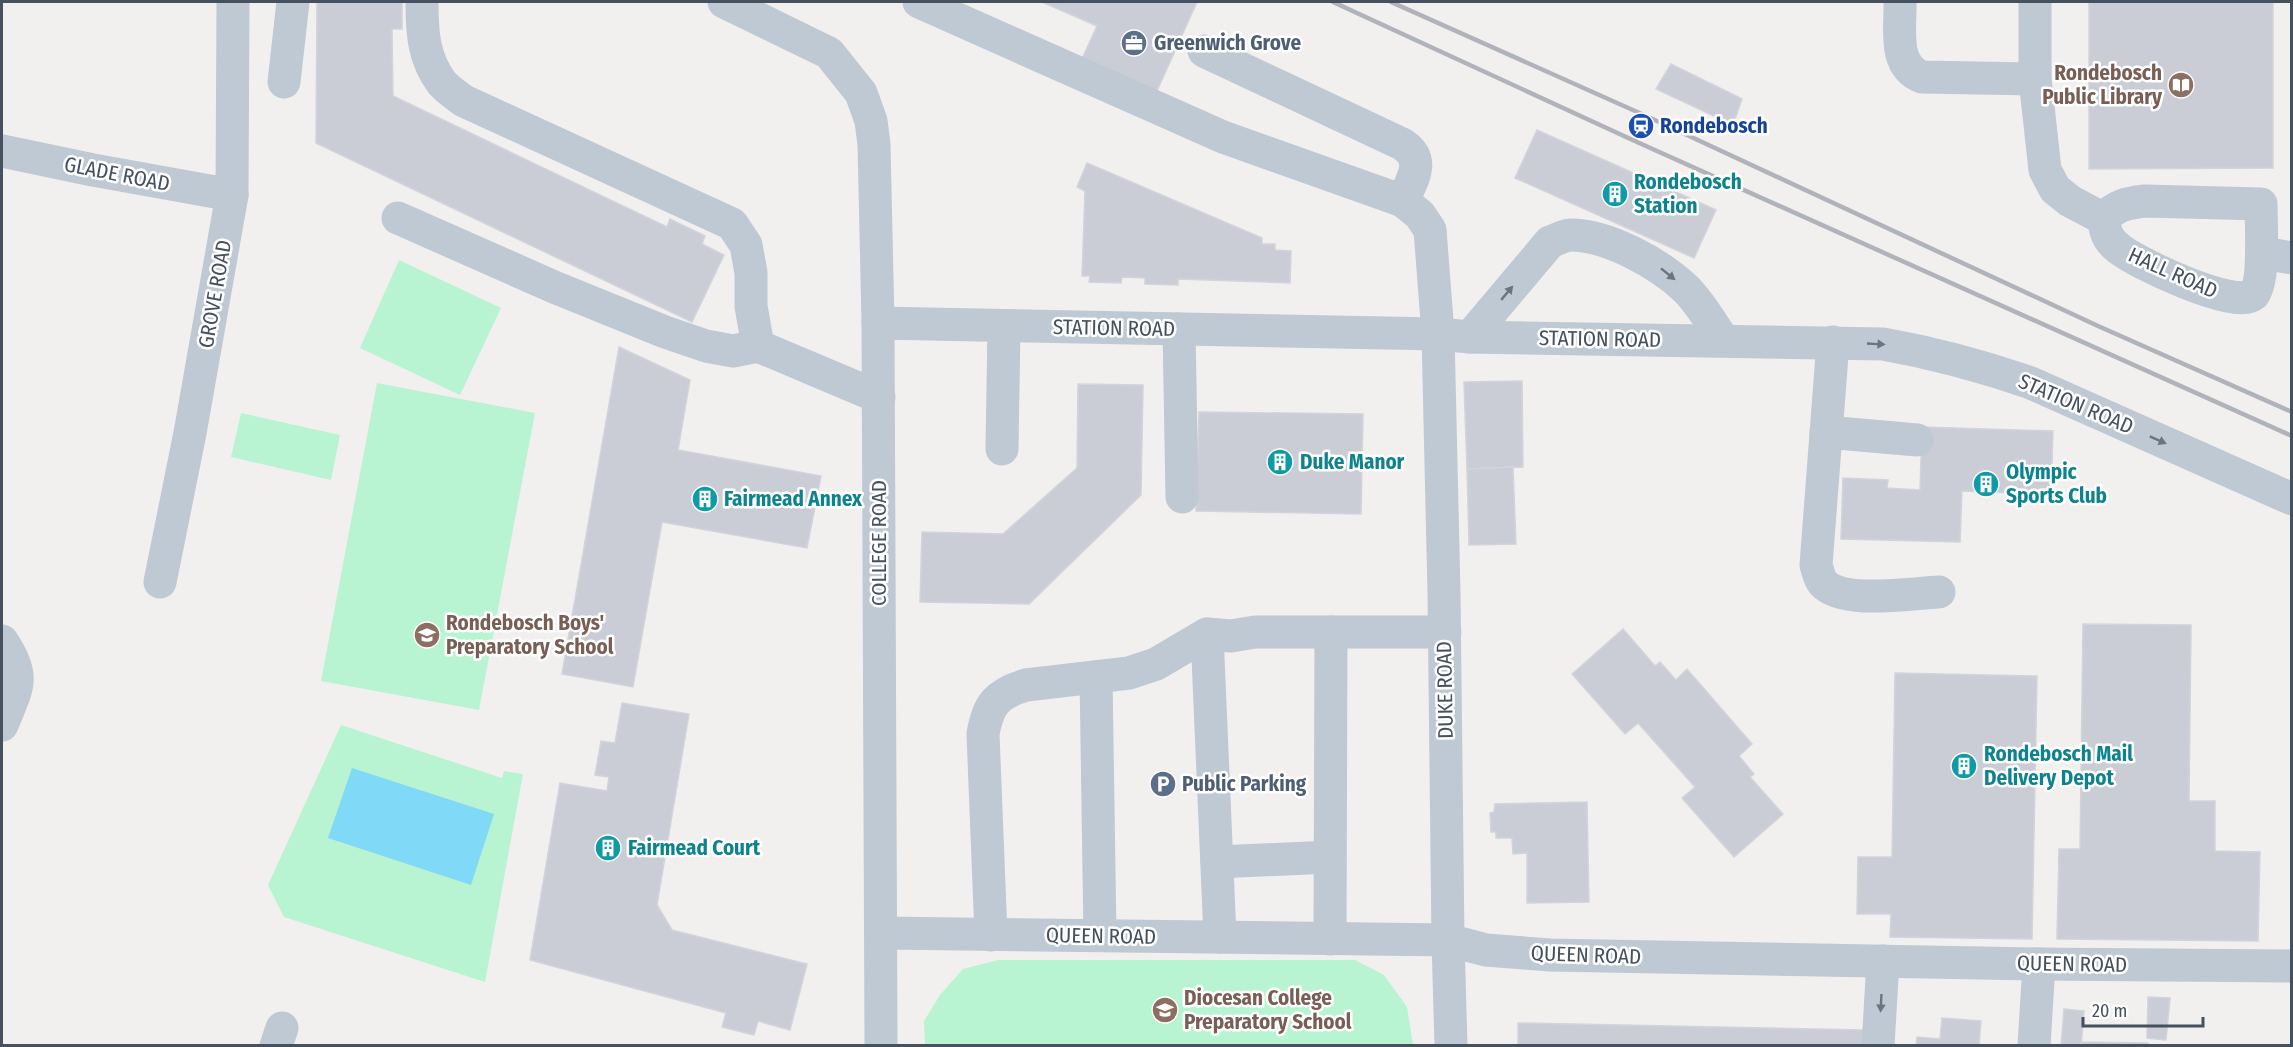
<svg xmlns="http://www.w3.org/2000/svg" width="2293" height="1047" viewBox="0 0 2293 1047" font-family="'Fira Sans Condensed',sans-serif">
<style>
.green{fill:#b8f4d2}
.water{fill:#80d9f6}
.building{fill:#cacdd5;stroke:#d2d4db;stroke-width:1.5}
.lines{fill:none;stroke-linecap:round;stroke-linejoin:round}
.minor{stroke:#bec9d3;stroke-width:33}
.rail{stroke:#b0b4ba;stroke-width:4.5}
.oneway{fill:#697582}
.labels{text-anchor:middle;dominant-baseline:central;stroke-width:5;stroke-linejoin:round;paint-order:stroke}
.service-label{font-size:21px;font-weight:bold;fill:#4e5e75;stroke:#fff;text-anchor:start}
.education-label{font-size:21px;font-weight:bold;fill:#785e54;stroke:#fff;text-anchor:start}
.transit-label{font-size:21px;font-weight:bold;fill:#164399;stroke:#fff;text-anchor:start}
.street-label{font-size:21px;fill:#45515f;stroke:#fff}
.culture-label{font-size:21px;font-weight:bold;fill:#0d838f;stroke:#fff;text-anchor:start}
</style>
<rect width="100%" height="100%" fill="#f2efef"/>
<g class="green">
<polygon points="399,260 501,308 460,395 360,348"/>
<polygon points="377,383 535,413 479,710 321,681"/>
<polygon points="241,413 340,435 331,480 231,457"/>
<polygon points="341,725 502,778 504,771 523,774 485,982 284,917 268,885"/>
<polygon points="998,960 1355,960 1384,975 1407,1007 1413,1045 925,1045 924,1021 940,995 963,969"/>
</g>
<polygon class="water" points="352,768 494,814 471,885 328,838"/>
<g class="building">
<polygon points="317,2 402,2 402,29 392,29 393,96 667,227 670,219 705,236 702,244 724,255 692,322 316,143"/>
<polygon points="1042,2 1197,2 1156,93 1082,59 1097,26"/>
<polygon points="2089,2 2273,2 2273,168 2089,169"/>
<polygon points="1671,64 1742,99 1733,125 1656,89"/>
<polygon points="1537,130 1716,210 1694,258 1515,178"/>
<polygon points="1087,163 1262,238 1262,244 1275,244 1275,250 1291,251 1290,283 1178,279 1178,285 1145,284 1145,278 1122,277 1121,283 1089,282 1090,276 1082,276 1085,191 1077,187"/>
<polygon points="619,347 690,380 678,450 821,476 807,548 662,522 633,687 562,674"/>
<polygon points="1522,381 1523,467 1467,469 1464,382"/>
<polygon points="1078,384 1143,385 1141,495 1029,604 920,602 922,532 1003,534 1077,468"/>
<polygon points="1199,412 1363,414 1361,514 1196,511"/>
<polygon points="1922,427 2053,431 2051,494 1962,491 1960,542 1841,539 1843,478 1888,480 1887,488 1920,490"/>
<polygon points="1513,467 1516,544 1469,545 1467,469"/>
<polygon points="2083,624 2191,625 2189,801 2215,801 2215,851 2260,852 2258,941 2057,939 2059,849 2080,849"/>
<polygon points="1623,629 1655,666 1660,662 1676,680 1687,669 1752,744 1739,756 1754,774 1750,777 1783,814 1734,857 1682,798 1695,787 1638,723 1625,734 1572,674"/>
<polygon points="1895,673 2037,676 2032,939 1890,937 1891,914 1857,914 1858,857 1892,857"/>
<polygon points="622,703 689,714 657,905 672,930 807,964 790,1030 758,1021 754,1035 722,1027 726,1013 530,960 560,783 607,791 609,777 595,775 601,741 615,743"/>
<polygon points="1587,802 1589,902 1527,903 1527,853 1513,854 1512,838 1496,838 1496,832 1491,832 1490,813 1494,812 1495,804"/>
<polygon points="2148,997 2170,998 2166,1040 2147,1038"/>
<polygon points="2064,1009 2084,1011 2081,1046 2061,1046"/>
<polygon points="1942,1018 1981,1021 1979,1046 1916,1046 1917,1037 1940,1039"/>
<polygon points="1518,1023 1865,1030 1864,1046 1518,1046"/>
<polygon points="2081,1042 2148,1043 2148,1046 2081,1046"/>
</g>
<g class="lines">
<g class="minor">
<path d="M 422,2 C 422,31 423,58 442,83 C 448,90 457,96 464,101 L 732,224 L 746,245 L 751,273 L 751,306 L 758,346 L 879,397"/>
<polyline points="724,2 829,53 861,93 871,121 874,144 878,323 881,1046"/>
<polyline points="919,2 1223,137 1403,201 1420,215 1430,230 1438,334 1444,593 1448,940 1451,1046"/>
<path d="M 1900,2 C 1901,27 1892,66 1922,77 L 2035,79"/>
<polyline points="2035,2 2035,79 2045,170 2055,189 2070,201 2104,219"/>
<path d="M 1204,51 L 1402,144 C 1427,160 1412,179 1403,201"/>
<polyline points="284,82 293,2"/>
<polyline points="2,151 93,170 232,195"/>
<path d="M 2145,201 L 2261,204 C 2261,222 2265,283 2253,295 C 2236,310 2133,262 2117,247 C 2107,239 2105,231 2104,219 C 2115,205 2128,203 2145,201 Z"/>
<polyline points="398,218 554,287 665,332 706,346 733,351 758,346"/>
<polyline points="2262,253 2292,258"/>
<path d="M 878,323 L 1438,334 L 1470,337 L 1883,344 C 1934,353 1982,366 2031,383 L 2292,499"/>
<polyline points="1179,329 1182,497"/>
<path d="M 1470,337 L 1550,242 C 1556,240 1564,235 1571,235 C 1608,235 1660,264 1686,289 C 1701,304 1712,324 1724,341"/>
<path d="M 1833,342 L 1816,565 C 1818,571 1819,578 1823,583 C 1843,605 1911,593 1939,592"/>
<polyline points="1826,432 1917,440"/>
<polyline points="1002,449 1004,326"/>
<polyline points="160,582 190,433 232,195 233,2"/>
<polyline points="1207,634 1220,937"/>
<path d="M 2,641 C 27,678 17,687 2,725"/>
<polyline points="1096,677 1100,935"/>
<polyline points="1217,862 1330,857"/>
<polyline points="881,933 1448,940 1486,950 1550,955 2039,964 2292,966"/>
<path d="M 991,935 L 983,734 C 988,705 996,694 1026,685 L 1129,673 L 1156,664 L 1207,634 L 1231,636 L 1255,632 L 1445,632"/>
<polyline points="1330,939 1331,632"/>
<polyline points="276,1046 282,1028"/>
<polyline points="1878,1046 1883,961"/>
<polyline points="2034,1046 2039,964"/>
</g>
<g class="rail">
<polyline points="1333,2 1637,142 2292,436"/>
<polyline points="1391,2 1644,115 2098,326 2292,412"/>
</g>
</g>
<defs><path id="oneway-solid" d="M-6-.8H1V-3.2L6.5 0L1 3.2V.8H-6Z" transform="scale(1.5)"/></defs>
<g class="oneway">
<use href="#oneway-solid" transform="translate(1668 274) rotate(39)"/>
<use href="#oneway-solid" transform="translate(1507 293) rotate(-50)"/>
<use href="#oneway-solid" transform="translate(1876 344) rotate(3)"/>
<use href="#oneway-solid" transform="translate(2158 440) rotate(24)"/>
<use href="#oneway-solid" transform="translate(1881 1003) rotate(93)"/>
</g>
<defs>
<symbol id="office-disc" viewBox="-11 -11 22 22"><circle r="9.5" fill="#5c6f8a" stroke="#fff"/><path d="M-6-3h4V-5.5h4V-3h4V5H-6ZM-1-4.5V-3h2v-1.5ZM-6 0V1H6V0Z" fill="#fff"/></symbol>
<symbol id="library-disc" viewBox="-11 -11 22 22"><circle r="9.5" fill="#8d6e63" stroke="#fff"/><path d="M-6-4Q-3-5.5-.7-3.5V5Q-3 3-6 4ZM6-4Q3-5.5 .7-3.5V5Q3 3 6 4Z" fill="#fff"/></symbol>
<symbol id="station-disc" viewBox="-11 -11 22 22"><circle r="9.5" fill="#1a4fb4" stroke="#fff"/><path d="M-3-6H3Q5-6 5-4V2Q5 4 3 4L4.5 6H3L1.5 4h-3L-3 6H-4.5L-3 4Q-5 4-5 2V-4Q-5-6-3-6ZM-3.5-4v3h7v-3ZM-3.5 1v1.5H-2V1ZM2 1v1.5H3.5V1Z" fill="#fff"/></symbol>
<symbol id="building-disc" viewBox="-11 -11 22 22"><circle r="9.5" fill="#0f9aa8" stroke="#fff"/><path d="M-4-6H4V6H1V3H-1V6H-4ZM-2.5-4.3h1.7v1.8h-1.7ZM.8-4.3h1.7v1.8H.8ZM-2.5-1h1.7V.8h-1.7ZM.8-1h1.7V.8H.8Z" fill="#fff"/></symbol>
<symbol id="school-disc" viewBox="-11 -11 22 22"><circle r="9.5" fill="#8d6e63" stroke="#fff"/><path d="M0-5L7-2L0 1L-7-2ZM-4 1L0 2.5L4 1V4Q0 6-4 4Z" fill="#fff"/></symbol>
<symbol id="parking-disc" viewBox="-11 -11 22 22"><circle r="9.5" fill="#5c6f8a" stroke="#fff"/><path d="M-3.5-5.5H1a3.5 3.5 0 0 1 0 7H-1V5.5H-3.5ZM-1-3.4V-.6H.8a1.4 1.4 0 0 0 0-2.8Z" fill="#fff"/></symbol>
</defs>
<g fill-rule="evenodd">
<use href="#office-disc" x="1119" y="28" width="30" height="30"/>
<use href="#library-disc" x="2166" y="70" width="30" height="30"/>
<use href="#station-disc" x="1626" y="111" width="30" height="30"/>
<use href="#building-disc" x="1600" y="179" width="30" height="30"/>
<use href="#building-disc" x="1265" y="447" width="30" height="30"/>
<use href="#building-disc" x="1971" y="469" width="30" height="30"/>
<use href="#building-disc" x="690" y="484" width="30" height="30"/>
<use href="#school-disc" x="412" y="620" width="30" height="30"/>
<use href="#building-disc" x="1949" y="751" width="30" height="30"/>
<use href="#parking-disc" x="1148" y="769" width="30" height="30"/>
<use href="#building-disc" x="593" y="833" width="30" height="30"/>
<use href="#school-disc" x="1150" y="995" width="30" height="30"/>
</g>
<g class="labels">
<g class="service-label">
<text x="1154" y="43">Greenwich Grove</text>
<text x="1182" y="784">Public Parking</text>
</g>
<g class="education-label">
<text x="2162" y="73" text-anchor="end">Rondebosch<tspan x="2162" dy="24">Public Library</tspan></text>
<text x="446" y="623">Rondebosch Boys'<tspan x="446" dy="24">Preparatory School</tspan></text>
<text x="1184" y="998">Diocesan College<tspan x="1184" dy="24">Preparatory School</tspan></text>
</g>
<g class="transit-label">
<text x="1660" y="126">Rondebosch</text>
</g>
<g class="street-label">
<text transform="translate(117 174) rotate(11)">GLADE ROAD</text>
<text transform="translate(2173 273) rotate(24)">HALL ROAD</text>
<text transform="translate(215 294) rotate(-80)">GROVE ROAD</text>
<text transform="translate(1114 328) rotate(1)">STATION ROAD</text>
<text transform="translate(1600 339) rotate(1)">STATION ROAD</text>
<text transform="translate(2076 404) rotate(23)">STATION ROAD</text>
<text transform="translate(879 543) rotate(-90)">COLLEGE ROAD</text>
<text transform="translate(1445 690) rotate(-91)">DUKE ROAD</text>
<text transform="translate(1101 936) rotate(1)">QUEEN ROAD</text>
<text transform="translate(1586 955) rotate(2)">QUEEN ROAD</text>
<text transform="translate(2072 964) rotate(1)">QUEEN ROAD</text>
</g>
<g class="culture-label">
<text x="1634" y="182">Rondebosch<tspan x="1634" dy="24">Station</tspan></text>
<text x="1300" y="462">Duke Manor</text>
<text x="2006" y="472">Olympic<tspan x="2006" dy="24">Sports Club</tspan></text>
<text x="724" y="499">Fairmead Annex</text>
<text x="1984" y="754">Rondebosch Mail<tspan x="1984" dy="24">Delivery Depot</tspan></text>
<text x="628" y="848">Fairmead Court</text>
</g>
</g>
<rect width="2293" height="1047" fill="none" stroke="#45515f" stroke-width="6"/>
<path d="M2083 1017v9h120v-9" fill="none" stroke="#45515f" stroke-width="3"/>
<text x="2092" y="1017" font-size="18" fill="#45515f" stroke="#ffffff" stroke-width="4.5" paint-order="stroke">20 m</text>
</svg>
